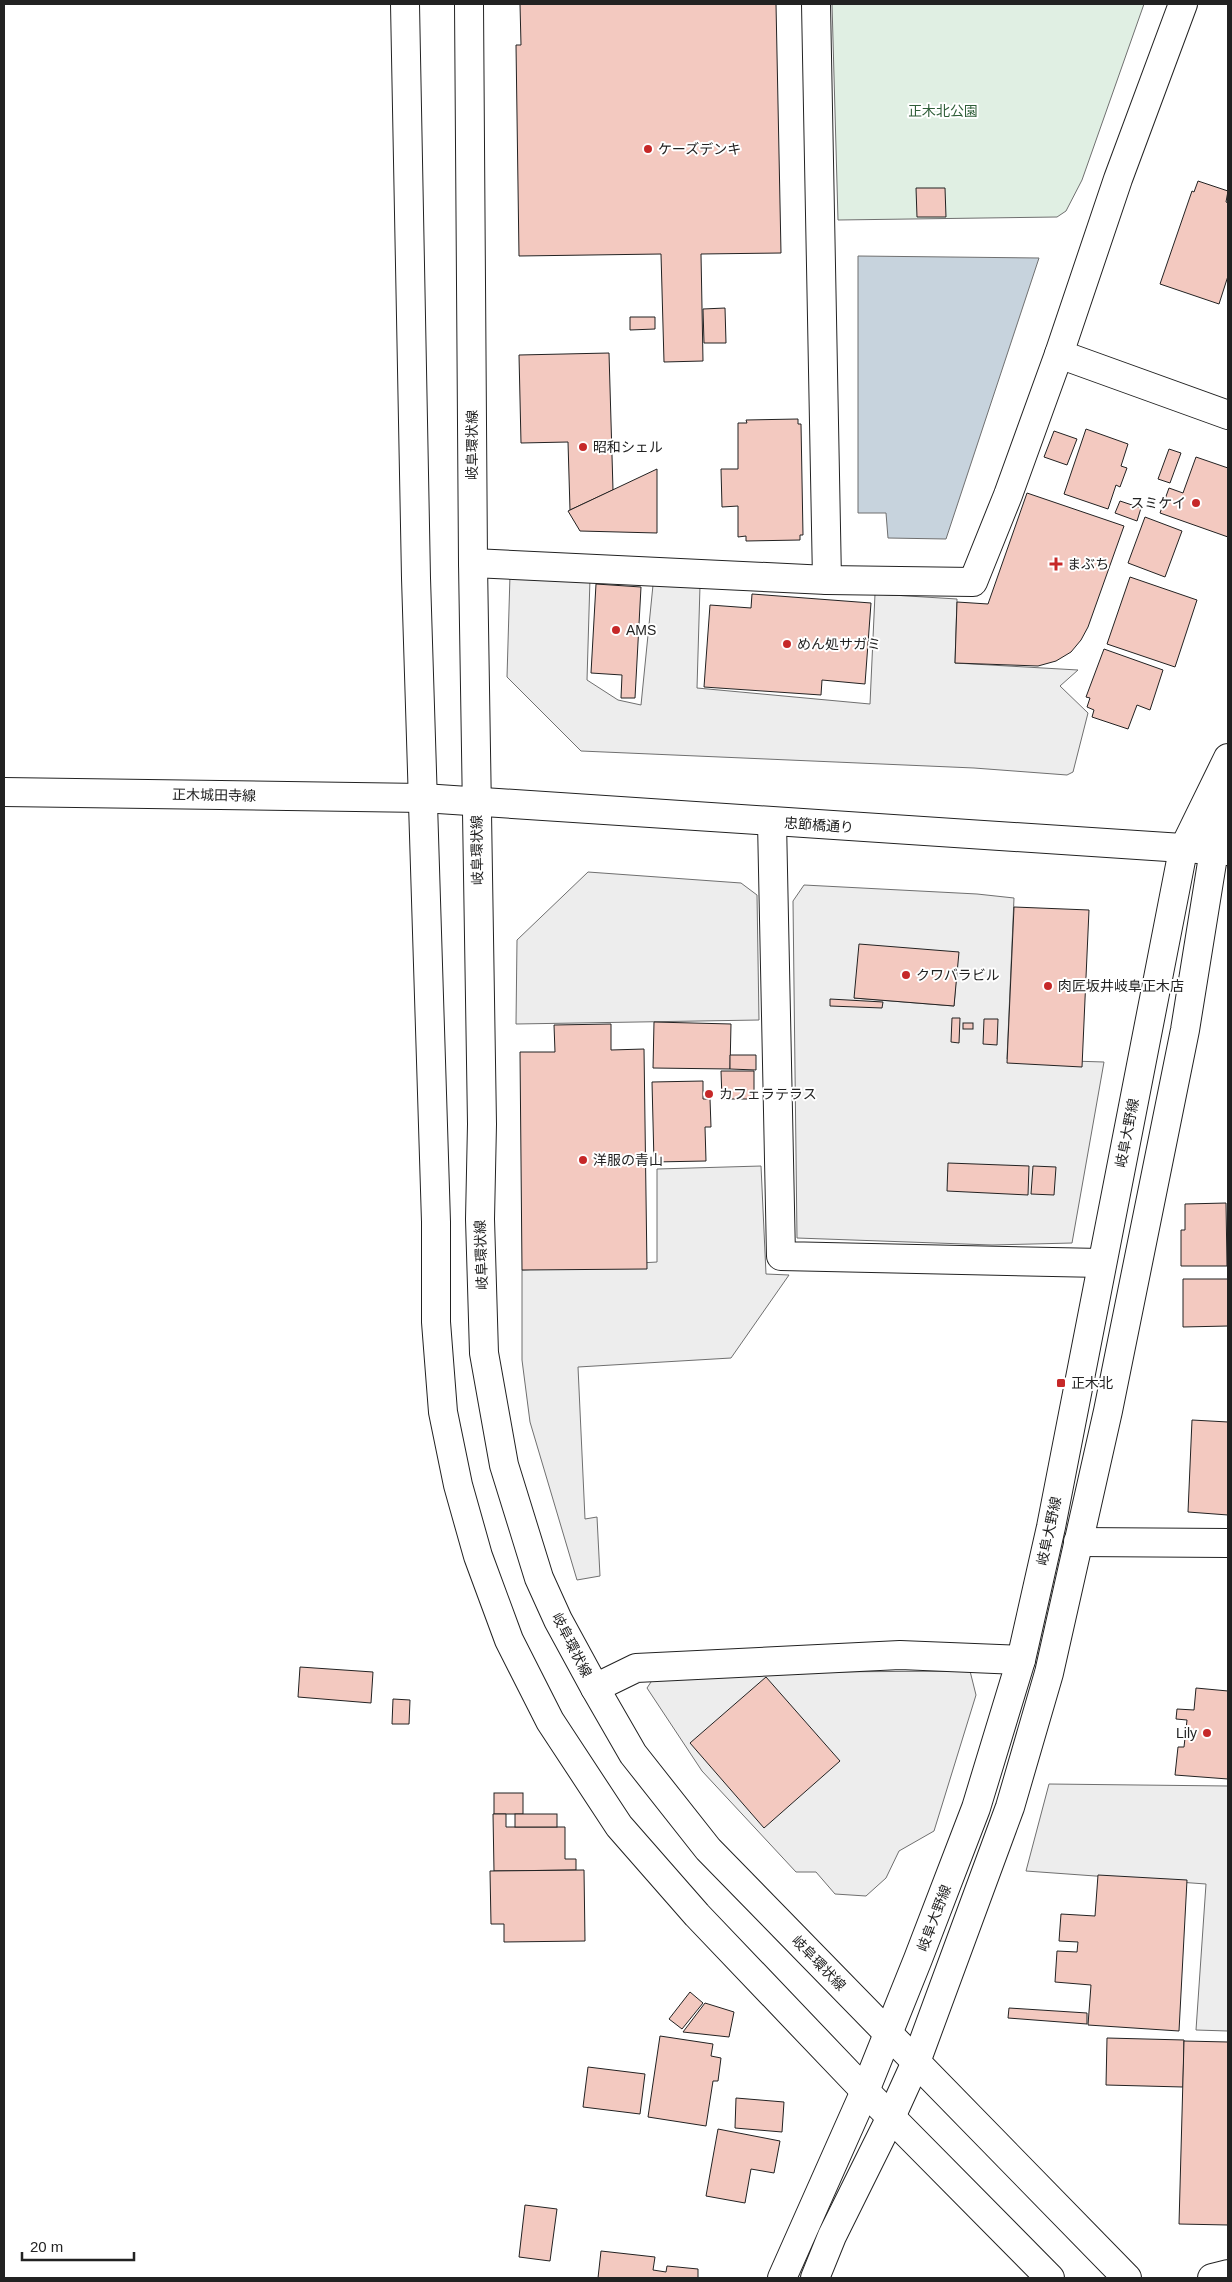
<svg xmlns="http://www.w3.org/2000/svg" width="1232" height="2282" viewBox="0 0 1232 2282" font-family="Helvetica,'Noto Sans JP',sans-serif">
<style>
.green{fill:#e0efe3;stroke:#6f6f6f}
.parking{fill:#ededed;stroke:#6f6f6f;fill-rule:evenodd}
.water{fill:#c7d3dd;stroke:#6f6f6f}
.building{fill:#f3c9c0;stroke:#222}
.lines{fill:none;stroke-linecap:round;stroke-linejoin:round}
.street-casing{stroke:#222;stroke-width:30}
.secondary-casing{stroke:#222;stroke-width:30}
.primary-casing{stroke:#222;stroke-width:30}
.street{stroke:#fff;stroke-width:28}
.secondary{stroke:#fff;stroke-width:28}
.primary{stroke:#fff;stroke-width:28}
.poi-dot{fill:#c62828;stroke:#fff;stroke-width:2}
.labels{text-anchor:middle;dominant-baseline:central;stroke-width:4;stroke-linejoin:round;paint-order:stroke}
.park-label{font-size:14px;fill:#2f5e38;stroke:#fff}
.poi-label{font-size:14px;fill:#222;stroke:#fff;text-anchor:start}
.street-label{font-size:14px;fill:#222;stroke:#fff}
</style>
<rect width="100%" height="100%" fill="#fff"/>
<polygon class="green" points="832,4 1144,4 1082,180 1066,211 1057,217 838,220"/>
<g class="parking">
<polygon points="510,575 590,578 587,680 618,700 641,705 653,585 700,586 697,688 870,704 875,594 957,599 955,663 1078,670 1060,686 1088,713 1073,772 1067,775 974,768 581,751 507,677"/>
<polygon points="588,872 741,883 757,895 759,1020 516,1024 517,940"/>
<path d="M 804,885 L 977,894 L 1014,898 L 1007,1059 L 1104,1062 L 1072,1243 L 992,1245 L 797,1238 L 793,901 ZM 958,952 L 954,1006 L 854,998 Z"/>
<polygon points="761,1166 766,1274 789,1275 731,1358 578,1367 585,1519 597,1517 600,1576 577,1580 530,1422 522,1360 522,1270 657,1262 657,1169"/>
<polygon points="970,1671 976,1695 934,1831 899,1851 886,1878 866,1896 835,1894 816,1872 796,1872 702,1771 647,1688 657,1673"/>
<polygon points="1049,1784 1228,1786 1228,2031 1196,2030 1206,1884 1026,1871"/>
</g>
<polygon class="water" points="858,256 1039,258 946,539 888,538 886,513 858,513"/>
<g class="building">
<polygon points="520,4 776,4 781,253 701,254 703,361 664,362 661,254 519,256 516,45 521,45"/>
<polygon points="1198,181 1228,191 1226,202 1228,203 1228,276 1219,304 1160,284 1192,191 1194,192"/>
<polygon points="916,188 945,188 946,217 917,217"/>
<polygon points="725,308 726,343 704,343 703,309"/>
<polygon points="630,317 655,317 655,329 630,330"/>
<polygon points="609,353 613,490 570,510 568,442 521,443 519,355"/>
<polygon points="798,419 798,424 801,424 803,535 800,535 800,540 746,541 746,536 738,537 738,506 722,507 721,469 738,469 738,423 747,423 746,420"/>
<polygon points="1086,429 1128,444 1121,466 1127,468 1120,487 1116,485 1108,509 1064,494"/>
<polygon points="1054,431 1077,439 1067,465 1044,457"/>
<polygon points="1169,449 1181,453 1170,483 1158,479"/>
<polygon points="1196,457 1228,468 1228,537 1160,513 1169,488 1183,493"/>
<polygon points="657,469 657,533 580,531 568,511"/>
<polygon points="1027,493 1124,526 1088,627 1081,640 1071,652 1056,661 1038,666 955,663 957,602 988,604"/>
<polygon points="1120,501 1141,508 1137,521 1115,513"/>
<polygon points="1145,517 1182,531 1165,577 1128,563"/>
<polygon points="1130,577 1197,600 1175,667 1107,644"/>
<polygon points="596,584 641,587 635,698 621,698 622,675 591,673"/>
<polygon points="752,594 871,603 865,684 822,680 821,695 704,687 710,605 751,608"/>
<polygon points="1104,649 1163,670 1150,710 1137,705 1128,729 1092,717 1094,710 1087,707 1090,698 1086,697"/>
<polygon points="1014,907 1089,910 1082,1067 1007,1063"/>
<polygon points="859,944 959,952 954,1006 854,998"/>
<polygon points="830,999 883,1002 882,1008 830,1006"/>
<polygon points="952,1018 960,1018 959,1043 951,1042"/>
<polygon points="984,1019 998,1019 997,1045 983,1044"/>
<polygon points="654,1022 731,1024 730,1069 653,1068"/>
<rect x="963" y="1023" width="10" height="6"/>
<polygon points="611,1024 611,1050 644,1049 647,1269 522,1270 520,1052 555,1052 554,1025"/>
<polygon points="730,1055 756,1055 756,1070 730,1069"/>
<polygon points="721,1071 754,1071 754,1099 722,1099"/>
<polygon points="703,1081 703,1099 710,1099 711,1127 705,1127 706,1161 654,1162 652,1082"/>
<polygon points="948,1163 1029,1166 1028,1195 947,1191"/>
<polygon points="1033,1166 1056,1167 1054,1195 1031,1194"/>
<polygon points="1226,1203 1227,1266 1181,1266 1181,1230 1185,1230 1185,1204"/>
<polygon points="1183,1279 1228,1279 1228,1326 1183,1327"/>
<polygon points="1192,1420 1228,1422 1228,1515 1188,1512"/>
<polygon points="300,1667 373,1672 371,1703 298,1697"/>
<polygon points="766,1677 840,1761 764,1828 690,1743"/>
<polygon points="1196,1688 1228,1691 1228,1779 1175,1775 1178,1747 1184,1747 1187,1720 1176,1719 1177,1709 1194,1710"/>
<polygon points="393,1699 410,1700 409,1724 392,1724"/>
<rect x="494" y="1793" width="29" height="21"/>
<polygon points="493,1814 506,1814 506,1827 565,1827 565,1859 576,1859 576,1870 494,1871"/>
<rect x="515" y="1814" width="42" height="13"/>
<polygon points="584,1870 585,1941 504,1942 504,1924 491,1924 490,1871"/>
<polygon points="1098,1875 1187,1880 1179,2031 1088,2025 1091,1985 1055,1982 1057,1951 1077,1952 1078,1942 1059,1941 1061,1914 1095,1916"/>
<polygon points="690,1992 703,2003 682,2029 669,2019"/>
<polygon points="705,2003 734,2012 729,2037 683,2032"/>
<polygon points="1009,2008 1087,2013 1087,2024 1008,2018"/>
<polygon points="660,2036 713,2044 711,2056 721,2058 718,2081 713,2081 706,2126 648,2117"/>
<polygon points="1107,2038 1184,2040 1183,2087 1106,2085"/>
<polygon points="1184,2041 1228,2042 1228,2225 1179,2224"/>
<polygon points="588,2067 645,2074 640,2114 583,2107"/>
<polygon points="736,2098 784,2102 782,2132 735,2128"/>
<polygon points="718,2129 780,2141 774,2173 751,2169 745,2203 706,2196"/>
<polygon points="525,2205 557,2209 550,2261 519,2257"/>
<polygon points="601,2251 655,2257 653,2270 666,2272 667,2266 698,2269 698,2278 598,2278"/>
</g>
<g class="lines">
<defs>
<g id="street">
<polyline points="816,4 827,580"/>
<polyline points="1059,354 1228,415"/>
<polyline points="473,563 827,580 973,582 1008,495 1059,354 1118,179 1183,4"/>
<polyline points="772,822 781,1256 1101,1263"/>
<polyline points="1078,1542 1228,1543"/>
<polyline points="595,1688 636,1668 900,1655 1021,1660"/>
<polyline points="1212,2278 1228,2274"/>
</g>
<polyline id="secondary" points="4,792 423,798 1228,851"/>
<g id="primary">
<polyline points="405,4 416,578 436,1222 436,1322 443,1412 458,1485 478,1556 509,1640 550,1721 619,1826 697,1915 865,2091 1050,2278"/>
<polyline points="469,4 473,563 482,1124 480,1219 484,1353 504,1465 539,1578 558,1620 595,1688 633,1754 708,1849 1127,2278"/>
<polyline points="782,2278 865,2091 918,1959 976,1808 1021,1660 1051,1527 1183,850 1228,758"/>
<polyline points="815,2278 832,2236 891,2117 916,2062 1010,1807 1049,1673 1108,1411 1185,1030 1225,782"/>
</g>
</defs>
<use href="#street" class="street-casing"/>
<use href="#secondary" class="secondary-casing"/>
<use href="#primary" class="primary-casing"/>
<use href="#street" class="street"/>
<use href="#secondary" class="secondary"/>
<use href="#primary" class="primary"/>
</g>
<g class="poi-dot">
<circle cx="648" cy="149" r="5"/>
<circle cx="583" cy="447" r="5"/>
<circle cx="1196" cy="503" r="5"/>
<path d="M1053.5 556.5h5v5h5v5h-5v5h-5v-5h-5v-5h5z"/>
<circle cx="616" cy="630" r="5"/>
<circle cx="787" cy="644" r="5"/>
<circle cx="906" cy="975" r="5"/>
<circle cx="1048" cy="986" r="5"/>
<circle cx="709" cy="1094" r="5"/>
<circle cx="583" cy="1160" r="5"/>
<rect x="1056" y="1378" width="10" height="10" rx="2.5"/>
<circle cx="1207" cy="1733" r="5"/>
</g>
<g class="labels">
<g class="park-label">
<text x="943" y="111">正木北公園</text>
</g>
<g class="poi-label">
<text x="658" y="149">ケーズデンキ</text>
<text x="593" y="447">昭和シェル</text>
<text x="1186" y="503" text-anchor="end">スミケイ</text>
<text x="1067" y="564">まぶち</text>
<text x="626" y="630">AMS</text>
<text x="797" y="644">めん処サガミ</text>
<text x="916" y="975">クワバラビル</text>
<text x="1058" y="986">肉匠坂井岐阜正木店</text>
<text x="719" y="1094">カフェラテラス</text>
<text x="593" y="1160">洋服の青山</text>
<text x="1071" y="1383">正木北</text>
<text x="1197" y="1733" text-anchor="end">Lily</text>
</g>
<g class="street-label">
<text transform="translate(472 445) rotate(-90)">岐阜環状線</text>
<text transform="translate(214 795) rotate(1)">正木城田寺線</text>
<text transform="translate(819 825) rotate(4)">忠節橋通り</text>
<text transform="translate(477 850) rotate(-91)">岐阜環状線</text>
<text transform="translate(1127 1133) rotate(-79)">岐阜大野線</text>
<text transform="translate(481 1255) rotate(-92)">岐阜環状線</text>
<text transform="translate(1049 1531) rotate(-78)">岐阜大野線</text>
<text transform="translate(572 1645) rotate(63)">岐阜環状線</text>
<text transform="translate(934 1918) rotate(-69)">岐阜大野線</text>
<text transform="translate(819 1963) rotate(46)">岐阜環状線</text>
</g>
</g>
<rect width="1232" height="2282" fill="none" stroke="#222222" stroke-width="10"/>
<path d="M22 2252v8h112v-8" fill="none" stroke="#222222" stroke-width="2.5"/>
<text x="30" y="2252" font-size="15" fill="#222222" stroke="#ffffff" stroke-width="4" paint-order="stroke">20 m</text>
</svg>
